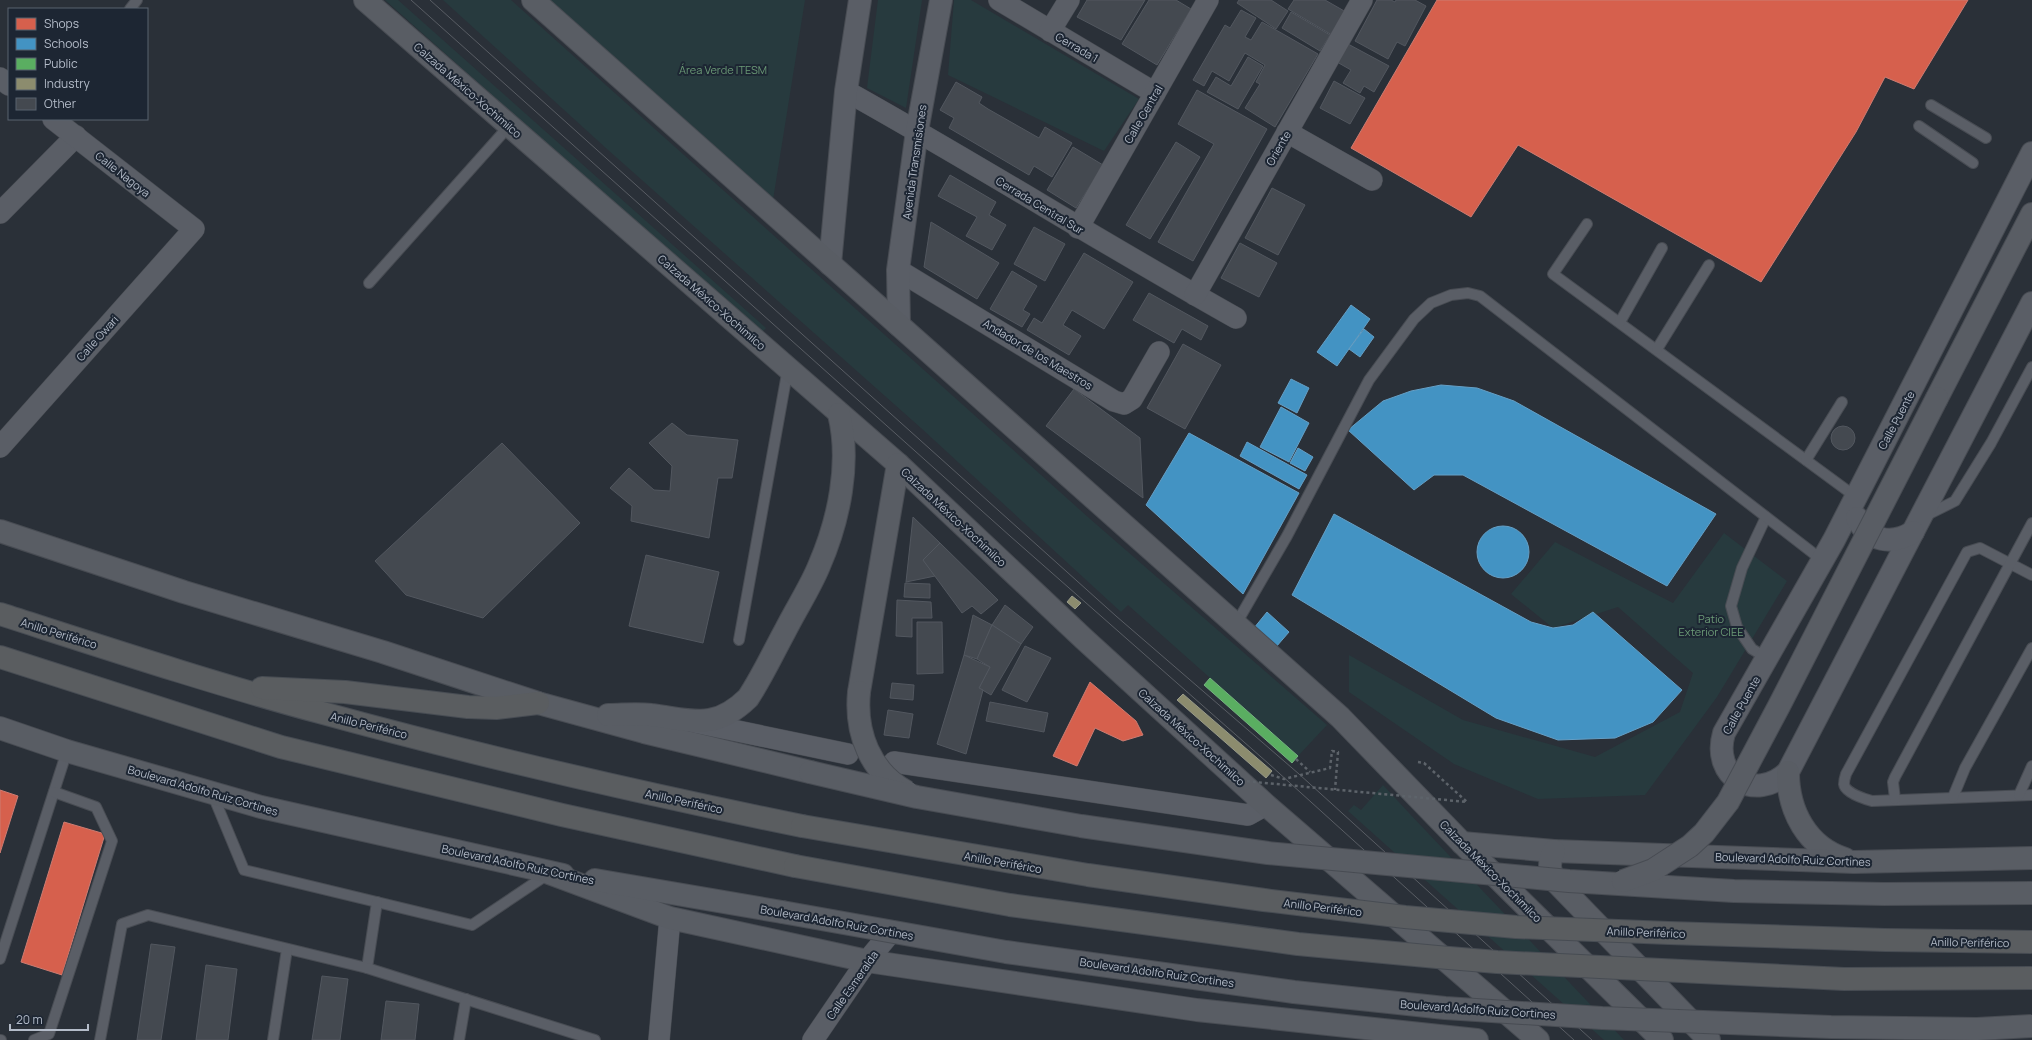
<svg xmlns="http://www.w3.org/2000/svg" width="2032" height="1040" viewBox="0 0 2032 1040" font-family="Manrope,sans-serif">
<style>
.green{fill:#273a3e}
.shops{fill:#d6604d;stroke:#cc7c72}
.schools{fill:#4393c3;stroke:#659fc5}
.public{fill:#5aae61;stroke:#75b280}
.industry{fill:#8c8c6e;stroke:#989a89}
.building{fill:#444950;stroke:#52575f}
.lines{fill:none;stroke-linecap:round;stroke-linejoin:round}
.service-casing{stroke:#484c53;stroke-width:12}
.minor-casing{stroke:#484c53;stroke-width:22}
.tertiary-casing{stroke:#484c53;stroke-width:24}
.secondary-casing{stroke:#484c53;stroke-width:24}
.motorway-casing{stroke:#474c53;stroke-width:24}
.path{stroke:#5d636a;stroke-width:2.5;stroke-dasharray:3 3;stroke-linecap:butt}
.service{stroke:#5a5e66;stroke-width:10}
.minor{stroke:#5a5e66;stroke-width:21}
.tertiary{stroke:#5a5e66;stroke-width:22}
.secondary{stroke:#595d64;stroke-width:22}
.motorway{stroke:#5a5d60;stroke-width:22}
.tram{stroke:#595d64;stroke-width:1}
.secondary-bridge-casing{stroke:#484c53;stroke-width:24;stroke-linecap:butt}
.motorway-bridge-casing{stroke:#474c53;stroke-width:24;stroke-linecap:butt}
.path-bridge{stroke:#5d636a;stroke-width:2.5;stroke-dasharray:3 3;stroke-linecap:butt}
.secondary-bridge{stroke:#595d64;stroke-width:22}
.motorway-bridge{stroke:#5a5d60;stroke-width:22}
.labels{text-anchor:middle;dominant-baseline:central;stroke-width:4;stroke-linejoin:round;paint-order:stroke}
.street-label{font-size:11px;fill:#b4bcc9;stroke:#1d2633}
.park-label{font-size:11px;fill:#6b9a76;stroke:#1d2633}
</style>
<rect width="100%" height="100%" fill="#2a3038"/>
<g class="green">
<polygon points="385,0 398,0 766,328 760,334"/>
<polygon points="443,0 511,0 1089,518 1327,725 1298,756 1128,605 1121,612 921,428 607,149"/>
<polygon points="545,0 805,0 772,206"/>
<polygon points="878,0 922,0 906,108 867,88"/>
<polygon points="954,0 971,0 1139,99 1104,151 948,75"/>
<polygon points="1724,533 1787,581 1717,697 1645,795 1538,799 1454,764 1349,692 1349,655 1463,720 1595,757 1680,712 1693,673 1618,607 1553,628 1511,594 1555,542 1673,603"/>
<polygon points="1383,785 1409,813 1624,1040 1604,1040 1348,811 1354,805 1361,810"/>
</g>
<g class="shops">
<polygon points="1437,0 1968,0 1914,89 1885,77 1856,132 1761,282 1518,145 1471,217 1351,148"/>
<polygon points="1090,682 1136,721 1143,735 1123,741 1095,728 1077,766 1053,756"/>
<polygon points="0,790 18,796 0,853"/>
<polygon points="64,822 105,834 62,975 21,962"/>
</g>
<g class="schools">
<polygon points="1351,305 1370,319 1337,366 1317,352"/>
<polygon points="1364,329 1374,337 1360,357 1349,349"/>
<polygon points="1291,379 1309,388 1297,413 1278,403"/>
<polygon points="1441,385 1477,388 1514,401 1716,514 1667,586 1463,475 1434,475 1414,490 1348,430 1383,401 1411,391"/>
<polygon points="1281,407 1309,423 1289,462 1260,447"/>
<polygon points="1189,433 1299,493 1243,594 1146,505"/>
<polygon points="1247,442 1307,475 1299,489 1240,456"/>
<polygon points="1298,448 1313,457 1305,471 1290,463"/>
<polygon points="1334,514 1531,622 1553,628 1573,625 1593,612 1682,690 1653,722 1615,738 1558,740 1496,718 1292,595"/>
<circle cx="1503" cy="552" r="26"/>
<polygon points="1267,612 1289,632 1276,647 1254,628"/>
</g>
<polygon class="public" points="1210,678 1298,756 1292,763 1204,685"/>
<g class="industry">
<polygon points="1072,596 1081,603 1075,609 1067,602"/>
<polygon points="1183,694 1272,771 1266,778 1177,700"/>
</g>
<g class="building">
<polygon points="1087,0 1145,0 1121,40 1077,17"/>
<polygon points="1149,0 1176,0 1191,9 1157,65 1122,44"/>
<polygon points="1239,0 1271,0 1288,11 1276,29 1237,3"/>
<polygon points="1294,0 1325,0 1346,12 1332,35 1288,9"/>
<polygon points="1377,0 1391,0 1395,2 1396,0 1415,0 1426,6 1405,46 1397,42 1388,59 1355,41"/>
<polygon points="1241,10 1256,18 1245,37 1251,40 1262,22 1318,54 1275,127 1245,108 1260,84 1256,82 1265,65 1245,53 1229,81 1212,71 1204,86 1193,80 1225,25 1230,28"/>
<polygon points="1291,12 1330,35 1320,51 1282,28"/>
<polygon points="1348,44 1389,66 1374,92 1364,86 1360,93 1343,83 1351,70 1337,62"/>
<polygon points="1248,57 1263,66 1238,109 1207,92 1216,77 1231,86"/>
<polygon points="1334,81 1365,98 1350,124 1320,108"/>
<polygon points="956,82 982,97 979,103 988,109 1039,138 1045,127 1072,143 1052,177 1034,166 1029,175 949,128 954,118 940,110"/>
<polygon points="1197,90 1267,129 1193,261 1158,242 1214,144 1178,124"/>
<polygon points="1176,142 1200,157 1150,239 1126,225"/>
<polygon points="1073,147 1103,165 1076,208 1047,190"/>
<polygon points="950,175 996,202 989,215 1006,225 992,250 966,236 977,217 938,196"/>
<polygon points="1272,188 1305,205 1278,255 1245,238"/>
<polygon points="931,222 999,263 977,299 924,267"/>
<polygon points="1034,227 1065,244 1045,281 1014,264"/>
<polygon points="1240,243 1277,263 1259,297 1221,278"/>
<polygon points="1084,253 1133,282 1104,329 1072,310 1063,325 1081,336 1069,355 1027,330 1034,318 1042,323"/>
<polygon points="1012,271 1037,286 1023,310 1030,314 1022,327 990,309"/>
<polygon points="1149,293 1208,326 1201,340 1182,329 1174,343 1133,320"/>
<polygon points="1183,344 1221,365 1185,429 1147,408"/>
<polygon points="1074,389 1140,438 1143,498 1046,426"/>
<polygon points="672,423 687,435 738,440 732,478 718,478 709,538 631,521 632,506 610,488 629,468 654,490 670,491 672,466 649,443"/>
<circle cx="1843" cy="438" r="12"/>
<polygon points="502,443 580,523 483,618 406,595 375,561"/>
<polygon points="913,517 940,543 923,560 935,576 906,582"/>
<polygon points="940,543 998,600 981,614 972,606 962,613 923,560"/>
<polygon points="646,555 719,572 703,643 629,626"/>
<polygon points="905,583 930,584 930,598 904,597"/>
<polygon points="897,600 931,602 932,618 912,618 912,637 896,636"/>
<polygon points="1005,605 1033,627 1021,644 992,625"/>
<polygon points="973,615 992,625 977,659 964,655"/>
<polygon points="917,622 942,622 943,673 917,674"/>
<polygon points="992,625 1021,644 991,695 979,688 990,667 977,659"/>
<polygon points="1025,646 1051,658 1027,702 1002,690"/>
<polygon points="964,655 990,667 979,688 983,690 966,754 937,744"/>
<polygon points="892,683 914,685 913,700 890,698"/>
<polygon points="990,702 1048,713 1044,732 986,721"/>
<polygon points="888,710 913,714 909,738 884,735"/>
<polygon points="151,944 175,947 161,1040 137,1040"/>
<polygon points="206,965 237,969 228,1040 196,1040"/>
<polygon points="322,976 348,979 340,1040 312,1040"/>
<polygon points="386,1001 419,1004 415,1040 381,1040"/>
</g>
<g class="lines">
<defs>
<g id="service">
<polyline points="130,9 137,0"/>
<polyline points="1931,105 1986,138"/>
<polyline points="1919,126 1973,163"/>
<polyline points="1587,224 1553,274 1856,497"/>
<polyline points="369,283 509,126"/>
<polyline points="1620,322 1662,248"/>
<polyline points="1657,349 1709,265"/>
<polyline points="1806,460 1842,402"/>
<polyline points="1925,516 1955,501 1991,443 2032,367"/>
<polyline points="1766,517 1742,568 1731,606 1737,627 1752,649 1767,658"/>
<path d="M 2032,575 L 1980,548 L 1967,552 L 1846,774 C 1845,777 1844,781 1844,784 C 1845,793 1865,799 1872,801 L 2032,795"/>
<polyline points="1236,624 1287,536 1369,380 1414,319 1431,303 1451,295 1468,293 1480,296 1822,560"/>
<polyline points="739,640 788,368"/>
<polyline points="212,793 244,870 472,925 548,874"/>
<polyline points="2019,795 2032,766"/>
<polyline points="1953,797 1965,768 2032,648"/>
<polyline points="1895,799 1893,782 1895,777 2032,523"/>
<polyline points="0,959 67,751"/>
<polyline points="367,968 377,902"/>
<polyline points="0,1040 1,1040"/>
<polyline points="34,1040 49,1034 112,841 96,807 54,792"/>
<polyline points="100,1040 122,924 148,915 367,968 595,1040"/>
<polyline points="273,1040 287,949"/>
<polyline points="459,1040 466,999"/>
</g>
<g id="minor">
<polyline points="999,0 1155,93"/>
<polyline points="1050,31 1069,0"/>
<polyline points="0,78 9,85"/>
<path d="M 846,91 C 977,164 1104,244 1236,318"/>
<polyline points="1287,132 1372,180"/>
<polyline points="0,213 76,136"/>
<polyline points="1078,228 1208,0"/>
<polyline points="898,270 1114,401 1124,404 1132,399 1159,352"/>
<polyline points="1195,295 1362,0"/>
<polyline points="0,447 194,229 53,119"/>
<polyline points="694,722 848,754"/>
<polyline points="894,762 1248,815 1266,805"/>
<polyline points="659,1040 670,918"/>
<polyline points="813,1040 867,961 892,931"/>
</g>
<g id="tertiary">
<path d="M 2032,153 L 1834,540 L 1724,733 C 1711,777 1755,803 1788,772 L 2032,303"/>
<polyline points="830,264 846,91 860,0"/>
<polyline points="899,325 898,270 917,131 941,0"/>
<path d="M 1857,518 C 1868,542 1893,545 1913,532"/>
</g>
<g id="secondary">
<polyline points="365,0 898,464 1084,639 1266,805 1538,1040"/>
<polyline points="533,0 1340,717 1462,843 1662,1040"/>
<polyline points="1937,398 2032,214"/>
<polyline points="0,531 184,592 383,652 538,703 644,732 810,772"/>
<polyline points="859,692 898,464"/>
<path d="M 608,715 C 622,715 637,713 651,715 C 693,720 714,731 748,698 C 762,677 773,653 785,631 C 796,609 810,588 819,566 C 839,520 851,463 839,414"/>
<polyline points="0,728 67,751 261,807 563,875"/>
<path d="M 1788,772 C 1788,811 1807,847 1845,859"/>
<polyline points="1462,843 1554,851 1854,862 2032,858"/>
<path d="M 1554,851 C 1548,863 1549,871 1556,882 L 1709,1040"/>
<polyline points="549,873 670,918 867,961 1197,1010 1477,1040"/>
<polyline points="595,880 782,912"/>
</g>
<g id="motorway">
<path d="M 0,614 C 106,648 212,683 319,712 C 479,756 640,793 802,826"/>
<polyline points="0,657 281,747 562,815 795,866"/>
<polyline points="262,688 345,692 468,707 496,708 538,703"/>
</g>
</defs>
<use href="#service" class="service-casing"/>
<use href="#minor" class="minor-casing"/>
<use href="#tertiary" class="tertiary-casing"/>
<use href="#secondary" class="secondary-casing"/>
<use href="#motorway" class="motorway-casing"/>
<g class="path">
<polyline points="1296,759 1310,772"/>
<polyline points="1418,762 1424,763 1467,802"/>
<polyline points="1271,775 1284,779 1330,768 1332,751 1338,752 1335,790"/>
</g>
<use href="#service" class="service"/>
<use href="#minor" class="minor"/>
<use href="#tertiary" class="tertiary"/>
<use href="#secondary" class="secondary"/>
<use href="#motorway" class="motorway"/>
<g class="tram">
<polyline points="411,0 1010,536 1269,764 1574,1040"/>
<polyline points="430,0 1116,616 1299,774 1592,1040"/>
</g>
<defs>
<g id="secondary-bridge">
<path d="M 859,692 C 855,733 870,772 907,792"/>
<polyline points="810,772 917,797 1081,826 1268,853 1569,881 1734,891 1884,894 2032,893"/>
<polyline points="1623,881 1653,870 1690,846 1704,833 1728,802 1779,706 1937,398"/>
<polyline points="782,912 1006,952 1294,992 1445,1008 1602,1018 1831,1027 1977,1029 2032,1026"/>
</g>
<g id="motorway-bridge">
<polyline points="802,826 1088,875 1264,900 1405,917 1516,927 1669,933 1885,940 2032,942"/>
<polyline points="795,866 1010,905 1298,944 1437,957 1497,962 1844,979 2032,978"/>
</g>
</defs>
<use href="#secondary-bridge" class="secondary-bridge-casing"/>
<use href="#motorway-bridge" class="motorway-bridge-casing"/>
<polyline class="path-bridge" points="1223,779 1467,802"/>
<use href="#secondary-bridge" class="secondary-bridge"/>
<use href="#motorway-bridge" class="motorway-bridge"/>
</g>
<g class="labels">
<g class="street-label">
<text transform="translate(1077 47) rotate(30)">Cerrada 1</text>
<text transform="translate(468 90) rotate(41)">Calzada México-Xochimilco</text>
<text transform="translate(1143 114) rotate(-60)">Calle Central</text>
<text transform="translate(1278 148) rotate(-60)">Oriente</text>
<text transform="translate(914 162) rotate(-82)">Avenida Transmisiones</text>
<text transform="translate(123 174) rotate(38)">Calle Nagoya</text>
<text transform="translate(1040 205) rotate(31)">Cerrada Central Sur</text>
<text transform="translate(712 302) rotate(41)">Calzada México-Xochimilco</text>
<text transform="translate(97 338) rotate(-48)">Calle Owari</text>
<text transform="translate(1038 354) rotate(31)">Andador de los Maestros</text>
<text transform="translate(1896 420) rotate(-62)">Calle Puente</text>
<text transform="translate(954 517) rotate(43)">Calzada México-Xochimilco</text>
<text transform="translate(59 633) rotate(17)">Anillo Periférico</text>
<text transform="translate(1741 705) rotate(-61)">Calle Puente</text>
<text transform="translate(369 725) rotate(14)">Anillo Periférico</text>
<text transform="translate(1192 737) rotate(42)">Calzada México-Xochimilco</text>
<text transform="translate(203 790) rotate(16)">Boulevard Adolfo Ruiz Cortines</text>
<text transform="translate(684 801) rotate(12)">Anillo Periférico</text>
<text transform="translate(1793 859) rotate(2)">Boulevard Adolfo Ruiz Cortines</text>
<text transform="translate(1003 862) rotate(10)">Anillo Periférico</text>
<text transform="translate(518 864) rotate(12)">Boulevard Adolfo Ruiz Cortines</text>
<text transform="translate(1491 871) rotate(45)">Calzada México-Xochimilco</text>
<text transform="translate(1323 907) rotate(7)">Anillo Periférico</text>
<text transform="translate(837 922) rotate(10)">Boulevard Adolfo Ruiz Cortines</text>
<text transform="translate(1646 932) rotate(2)">Anillo Periférico</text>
<text transform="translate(1970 942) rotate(1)">Anillo Periférico</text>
<text transform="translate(1157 972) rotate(8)">Boulevard Adolfo Ruiz Cortines</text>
<text transform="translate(852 985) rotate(-55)">Calle Esmeralda</text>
<text transform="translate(1478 1009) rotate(4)">Boulevard Adolfo Ruiz Cortines</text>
</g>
<g class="park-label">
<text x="723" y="69">Área Verde ITESM</text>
<text x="1711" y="618">Patio<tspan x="1711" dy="13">Exterior CIEE</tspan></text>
</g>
</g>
<rect x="8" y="8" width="140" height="112" fill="#1d2633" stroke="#59626f"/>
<rect x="16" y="18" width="20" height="12" fill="#d6604d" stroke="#59626f"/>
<text x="44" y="28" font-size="12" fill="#b4bcc9">Shops</text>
<rect x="16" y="38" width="20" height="12" fill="#4393c3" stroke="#59626f"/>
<text x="44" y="48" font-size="12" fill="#b4bcc9">Schools</text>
<rect x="16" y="58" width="20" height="12" fill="#5aae61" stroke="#59626f"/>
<text x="44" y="68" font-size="12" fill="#b4bcc9">Public</text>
<rect x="16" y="78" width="20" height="12" fill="#8c8c6e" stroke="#59626f"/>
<text x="44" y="88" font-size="12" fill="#b4bcc9">Industry</text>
<rect x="16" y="98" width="20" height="12" fill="#444950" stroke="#59626f"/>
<text x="44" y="108" font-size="12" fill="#b4bcc9">Other</text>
<path d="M10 1024v6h78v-6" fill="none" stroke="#b4bcc9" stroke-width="2"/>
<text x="16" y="1024" font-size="12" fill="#b4bcc9" stroke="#1d2633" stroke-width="3" paint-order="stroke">20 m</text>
</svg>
